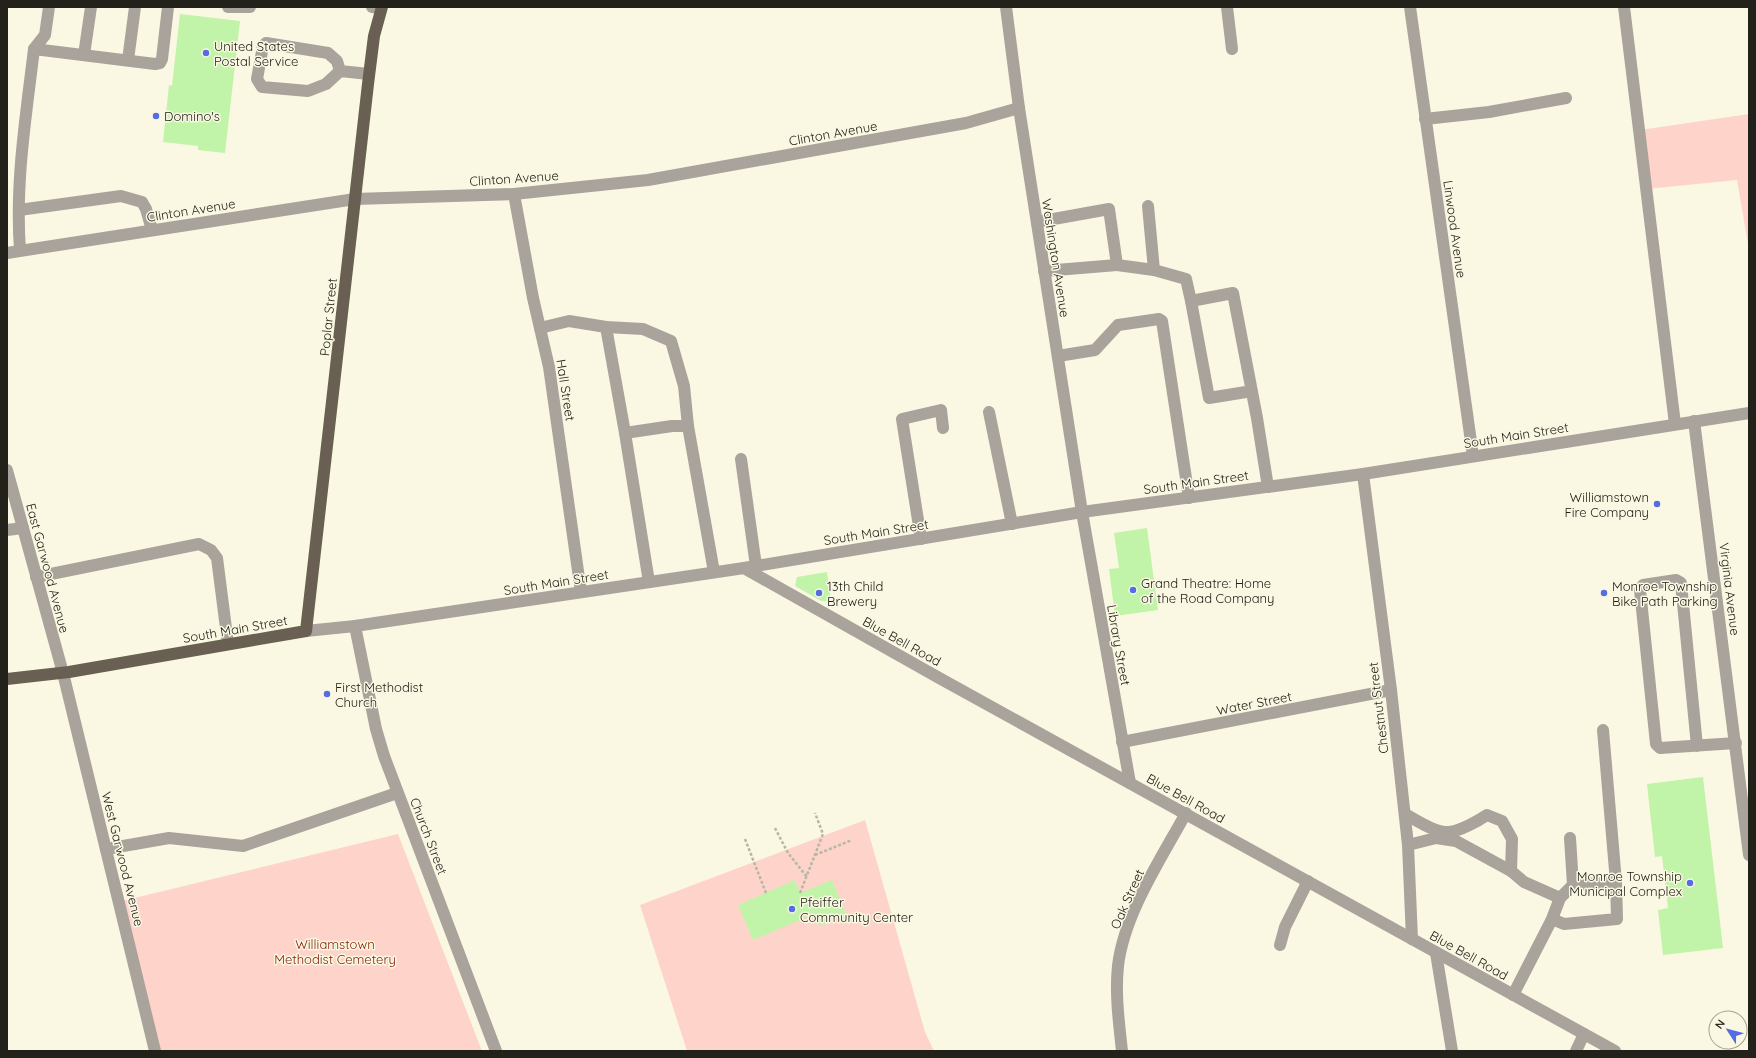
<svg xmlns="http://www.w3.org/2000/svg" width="1756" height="1058" viewBox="0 0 1756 1058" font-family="Quicksand,sans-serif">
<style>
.green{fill:#fed4ca}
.building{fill:#c1f4a8}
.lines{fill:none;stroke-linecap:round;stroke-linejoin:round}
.path{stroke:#b8b6a6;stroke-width:2.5;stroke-dasharray:3 2;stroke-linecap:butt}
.minor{stroke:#a9a39c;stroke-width:12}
.major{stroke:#6a5f53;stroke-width:12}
.poi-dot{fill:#556de2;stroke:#faf8e3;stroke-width:1.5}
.labels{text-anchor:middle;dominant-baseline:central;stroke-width:3;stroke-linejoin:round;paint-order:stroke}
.poi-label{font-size:13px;fill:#22211a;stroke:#faf8e3;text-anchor:start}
.street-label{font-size:13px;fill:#22211a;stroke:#faf8e3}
.park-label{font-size:13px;fill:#872008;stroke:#faf8e3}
</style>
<rect width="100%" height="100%" fill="#faf8e3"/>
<g class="green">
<polygon points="1749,114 1749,250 1737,180 1647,189 1640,130"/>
<polygon points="865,820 925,1032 934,1051 687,1051 640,905"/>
<polygon points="398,834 482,1051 159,1051 122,901"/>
</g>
<g class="building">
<polygon points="180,14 240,21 225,153 198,150 198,146 163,142 169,85 172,86"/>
<polygon points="1147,528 1158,610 1115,616 1109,569 1119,568 1114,533"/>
<polygon points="827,572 831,601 821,601 795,586 797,577"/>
<polygon points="1703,777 1723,948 1663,955 1658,910 1668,908 1662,856 1655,857 1647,784"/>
<polygon points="795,880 800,893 832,880 846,914 819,926 814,914 753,940 738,905"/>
</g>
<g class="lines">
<g class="path">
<polyline points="775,828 788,853 807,877"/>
<polyline points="745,839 766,893"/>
<polyline points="815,855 852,840"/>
<polyline points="800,893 823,834 815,813"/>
</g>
<g class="minor">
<polyline points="228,7 250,7"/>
<polyline points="372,7 381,9"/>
<polyline points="1006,7 1019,108 1082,512 1130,783"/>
<polyline points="1227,7 1232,49"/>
<polyline points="1410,7 1473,456"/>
<polyline points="1624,7 1675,424"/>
<polyline points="34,49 155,64 160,63 162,59 168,7"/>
<polyline points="84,55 91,7"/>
<polyline points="128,60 135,7"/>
<polyline points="340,71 337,61 328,53 266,43 263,46 257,79 262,87 308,91 326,84 340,71 369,74"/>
<polyline points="1425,119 1489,112 1566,98"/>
<polyline points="514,194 533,298 549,367 581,592"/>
<polyline points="1148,206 1154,270 1186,279 1191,301"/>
<polyline points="19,210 121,196 142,202 146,209 152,230"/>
<polyline points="1037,222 1109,209 1117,265 1154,270"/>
<path d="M 20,250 C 15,183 26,116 34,49 L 45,35 L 49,7"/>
<polyline points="7,253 355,199 514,194 648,180 966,123 1019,108"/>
<polyline points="1044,271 1117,265"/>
<polyline points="606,327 625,433"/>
<polyline points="540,328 569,321 606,327 643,329 671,341 684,386 688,426"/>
<polyline points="1058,356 1095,350 1118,325 1159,319 1162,321 1189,498"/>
<polyline points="1252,391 1209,398 1191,301 1233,293 1257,418 1268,487"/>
<polyline points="989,412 1012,524"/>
<polyline points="1694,421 1749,855"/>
<polyline points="741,459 756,566"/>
<polyline points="7,470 63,673 155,1051"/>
<polyline points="1363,474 1391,690 1408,845 1412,939"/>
<polyline points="7,530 23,528"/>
<polyline points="921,539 902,419 941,410 943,428"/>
<polyline points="744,568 941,679 1615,1051"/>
<polyline points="36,577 199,544 211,550 217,558 228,644"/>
<polyline points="649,582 625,433 672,426 688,426 714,572"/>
<polyline points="355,626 376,729 384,756 496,1051"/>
<polyline points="306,631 355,626 744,568 1082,512 1363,474 1749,413"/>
<polyline points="1122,742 1391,690"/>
<polyline points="1697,746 1681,583 1676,580 1643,585 1640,590 1656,744 1660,748 1736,743"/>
<path d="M 1405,814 C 1418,821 1433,832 1449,832 C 1460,831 1478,821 1487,815 L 1502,821 L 1512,839 L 1511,871 L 1524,882 L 1560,898 L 1552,919 L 1513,995"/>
<polyline points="1408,845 1436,838 1456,841 1511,871"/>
<polyline points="106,849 169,838 243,846 397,793"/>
<polyline points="1573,885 1616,882 1603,730"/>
<polyline points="1560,898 1573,885 1570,838"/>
<polyline points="1552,919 1564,924 1617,919 1616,882"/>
<polyline points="1280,945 1285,927 1308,881"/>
<polyline points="1436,953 1452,1051"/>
<path d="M 1122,1051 C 1119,1023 1115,994 1118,966 C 1124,914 1161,859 1186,813"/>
<polyline points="1576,1051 1584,1034"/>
</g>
<polyline class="major" points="7,679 69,672 306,631 368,84 374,36 382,7"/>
</g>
<g class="poi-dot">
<circle cx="206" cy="53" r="4"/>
<circle cx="156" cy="116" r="4"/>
<circle cx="1657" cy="504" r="4"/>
<circle cx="1133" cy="590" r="4"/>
<circle cx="819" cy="593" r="4"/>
<circle cx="1604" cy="593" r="4"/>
<circle cx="327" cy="694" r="4"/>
<circle cx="1690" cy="883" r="4"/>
<circle cx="792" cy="909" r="4"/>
</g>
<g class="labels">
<g class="poi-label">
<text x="214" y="46">United States<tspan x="214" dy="15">Postal Service</tspan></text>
<text x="164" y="116">Domino's</text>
<text x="1649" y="497" text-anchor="end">Williamstown<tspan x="1649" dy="15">Fire Company</tspan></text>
<text x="1141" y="583">Grand Theatre: Home<tspan x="1141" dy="15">of the Road Company</tspan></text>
<text x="827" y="586">13th Child<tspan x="827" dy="15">Brewery</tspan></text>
<text x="1612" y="586">Monroe Township<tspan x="1612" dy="15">Bike Path Parking</tspan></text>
<text x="335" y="687">First Methodist<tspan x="335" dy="15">Church</tspan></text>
<text x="1682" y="876" text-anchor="end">Monroe Township<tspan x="1682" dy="15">Municipal Complex</tspan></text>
<text x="800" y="902">Pfeiffer<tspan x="800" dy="15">Community Center</tspan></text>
</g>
<g class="street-label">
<text transform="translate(833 133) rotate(-10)">Clinton Avenue</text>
<text transform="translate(514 178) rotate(-4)">Clinton Avenue</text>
<text transform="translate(191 210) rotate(-9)">Clinton Avenue</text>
<text transform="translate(1455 229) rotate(82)">Linwood Avenue</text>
<text transform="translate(1056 258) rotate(81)">Washington Avenue</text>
<text transform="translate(328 317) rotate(-84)">Poplar Street</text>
<text transform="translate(566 390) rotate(81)">Hall Street</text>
<text transform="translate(1516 435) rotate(-9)">South Main Street</text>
<text transform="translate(1196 482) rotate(-8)">South Main Street</text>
<text transform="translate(876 532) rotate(-9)">South Main Street</text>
<text transform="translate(48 568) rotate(75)">East Garwood Avenue</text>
<text transform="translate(556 582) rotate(-9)">South Main Street</text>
<text transform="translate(1730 589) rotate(83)">Virginia Avenue</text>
<text transform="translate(235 629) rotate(-10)">South Main Street</text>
<text transform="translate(902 641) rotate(29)">Blue Bell Road</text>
<text transform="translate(1119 645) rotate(80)">Library Street</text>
<text transform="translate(1254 703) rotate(-11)">Water Street</text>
<text transform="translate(1378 708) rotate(-97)">Chestnut Street</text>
<text transform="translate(1186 798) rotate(29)">Blue Bell Road</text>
<text transform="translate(429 836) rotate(69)">Church Street</text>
<text transform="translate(123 859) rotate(76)">West Garwood Avenue</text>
<text transform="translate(1127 899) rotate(-66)">Oak Street</text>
<text transform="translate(1469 955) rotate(29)">Blue Bell Road</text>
</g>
<g class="park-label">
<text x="335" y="944">Williamstown<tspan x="335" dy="15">Methodist Cemetery</tspan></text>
</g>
</g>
<rect width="1756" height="1058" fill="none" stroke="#22211a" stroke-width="16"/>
<g transform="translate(1728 1030) rotate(306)"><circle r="19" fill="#faf8e3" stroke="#a4a293"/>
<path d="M0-3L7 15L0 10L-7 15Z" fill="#556de2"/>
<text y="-6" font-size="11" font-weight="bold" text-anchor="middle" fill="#22211a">N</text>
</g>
</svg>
